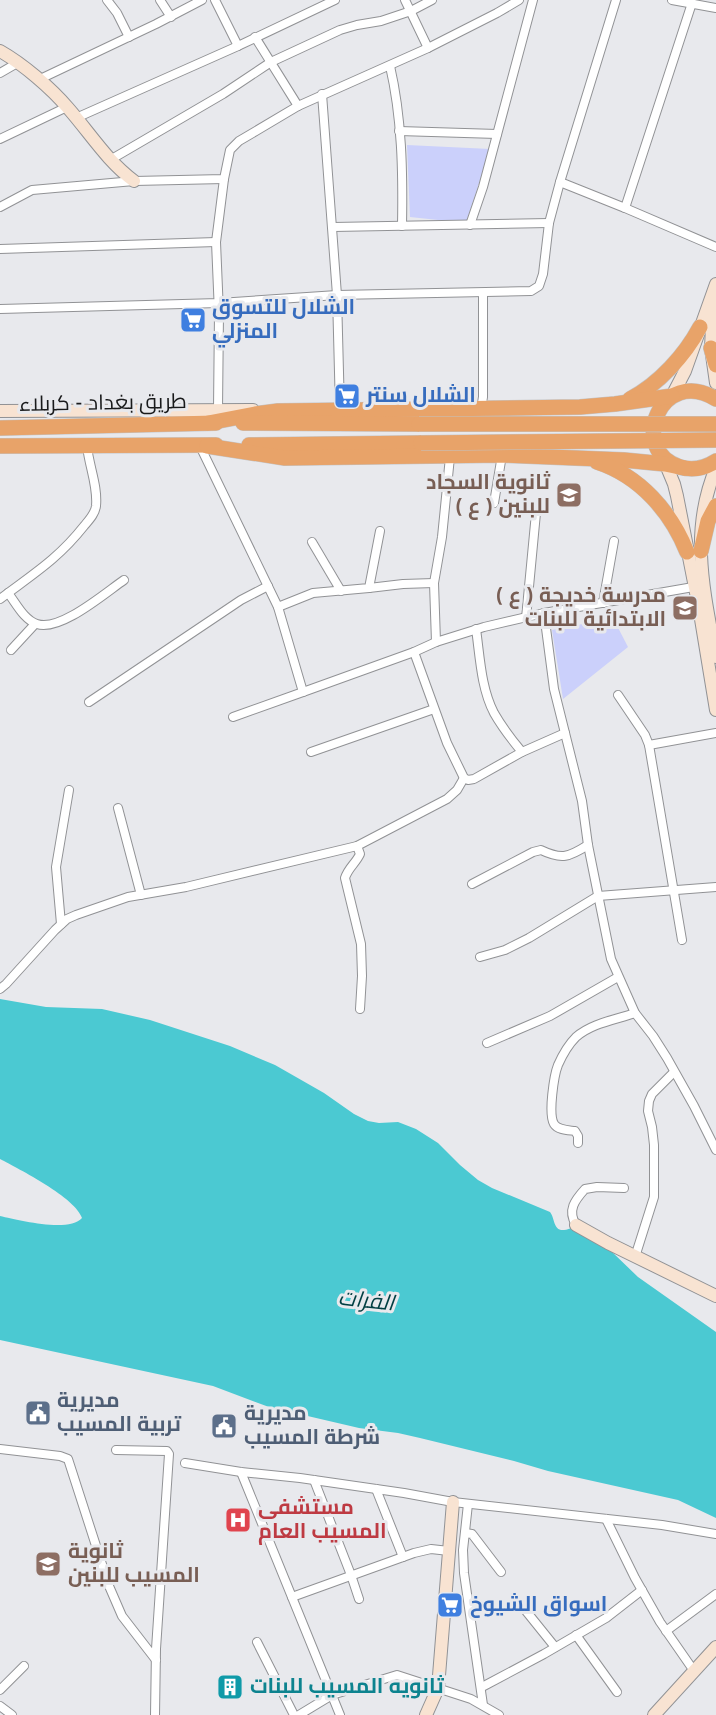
<svg xmlns="http://www.w3.org/2000/svg" width="716" height="1715" viewBox="0 0 716 1715" font-family="Overpass,Cairo,sans-serif">
<style>
.green{fill:#cbd0fb}
.water{fill:#4bc9d2}
.lines{fill:none;stroke-linecap:round;stroke-linejoin:round}
.street-casing{stroke:#919295;stroke-width:10}
.secondary-casing{stroke:#919295;stroke-width:14}
.highway-casing{stroke:#c3c3c4;stroke-width:16}
.street{stroke:#fff;stroke-width:8}
.secondary{stroke:#f8e3d2;stroke-width:12}
.highway{stroke:#e8a369;stroke-width:15}
.highway-bridge-casing{stroke:#c3c3c4;stroke-width:16;stroke-linecap:butt}
.highway-bridge{stroke:#e8a369;stroke-width:15}
.labels{text-anchor:middle;dominant-baseline:central;stroke-width:6;stroke-linejoin:round;paint-order:stroke}
.shop-label{font-size:21px;font-weight:bold;fill:#366cbe;stroke:#e8e9ed;text-anchor:start}
.street-label{font-size:21px;fill:#191a1b;stroke:#e8e9ed}
.education-label{font-size:21px;font-weight:bold;fill:#785e54;stroke:#e8e9ed;text-anchor:end}
.service-label{font-size:21px;font-weight:bold;fill:#4e5e75;stroke:#e8e9ed;text-anchor:start}
.health-label{font-size:21px;font-weight:bold;fill:#be3a42;stroke:#e8e9ed;text-anchor:start}
.culture-label{font-size:21px;font-weight:bold;fill:#0d838f;stroke:#e8e9ed;text-anchor:start}
.water-label{font-size:22px;font-style:italic;fill:#013e42;stroke:#e8e9ed}
</style>
<rect width="100%" height="100%" fill="#e8e9ed"/>
<g class="green">
<polygon points="407,145 490,149 466,223 410,217"/>
<polygon points="613,618 628,647 563,699 552,630"/>
</g>
<path class="water" d="M 0,999 L 46,1007 L 102,1009 L 150,1020 L 230,1046 L 275,1065 L 324,1093 L 354,1114 L 368,1121 L 379,1123 L 398,1122 L 416,1129 L 438,1143 L 460,1165 L 478,1180 L 492,1188 L 550,1212 C 555,1218 553,1231 564,1230 C 567,1230 570,1228 573,1228 L 610,1250 L 638,1277 L 716,1332 L 716,1518 L 678,1500 L 548,1471 L 514,1461 L 420,1438 L 398,1433 L 359,1428 L 269,1407 L 213,1386 L 0,1340 L 0,1216 C 18,1220 69,1233 82,1218 C 76,1198 19,1169 0,1159 Z"/>
<g class="lines">
<defs>
<g id="street">
<polyline points="107,0 117,13 129,37"/>
<polyline points="160,0 171,17"/>
<polyline points="215,0 238,46"/>
<polyline points="405,0 428,48"/>
<polyline points="672,0 716,8"/>
<polyline points="255,37 298,106"/>
<path d="M 390,66 C 402,118 403,172 402,226"/>
<polyline points="0,73 19,62"/>
<polyline points="38,80 156,24 202,0"/>
<polyline points="322,94 337,295 340,411"/>
<polyline points="76,118 238,46 335,0"/>
<polyline points="399,131 497,134"/>
<polyline points="0,139 67,107"/>
<polyline points="110,160 223,94 271,62 340,30 357,25 381,21 411,11 432,0"/>
<polyline points="560,182 625,208 716,247"/>
<polyline points="0,207 32,190 134,181 224,179 230,150 239,141 256,131 298,106 428,48 497,13 519,0"/>
<polyline points="625,208 692,3"/>
<polyline points="470,225 483,187 533,0"/>
<polyline points="333,227 549,223"/>
<polyline points="0,249 216,242"/>
<polyline points="0,309 219,303 337,295 531,291 539,286 543,274 549,223 560,182 616,0"/>
<polyline points="218,409 219,313 216,242 224,179"/>
<polyline points="481,409 483,397 483,293"/>
<polyline points="200,446 278,607 303,692 233,717"/>
<polyline points="494,503 502,455"/>
<polyline points="312,542 341,591"/>
<polyline points="369,588 403,584 434,583"/>
<path d="M 8,593 C 16,603 24,620 37,624 C 60,632 105,593 124,580"/>
<path d="M 0,599 C 33,574 58,559 84,526 C 89,520 95,514 96,506 C 98,486 89,466 87,446"/>
<polyline points="603,603 614,541"/>
<polyline points="278,607 313,593 369,588 380,531"/>
<polyline points="544,613 554,689 582,801 588,845 611,959 635,1013 653,1036 667,1058 694,1106 716,1150"/>
<polyline points="526,618 536,513"/>
<path d="M 476,629 C 480,657 481,688 494,713 C 502,727 512,740 522,752"/>
<polyline points="436,642 434,583 442,537 450,457"/>
<polyline points="11,650 35,624"/>
<polyline points="414,652 447,743 464,778 468,780 474,779 522,752 565,733"/>
<polyline points="303,692 414,652 436,642 484,627 544,613 699,586"/>
<polyline points="618,695 645,735 649,745 682,940"/>
<polyline points="89,702 241,600 268,586"/>
<polyline points="649,745 716,733"/>
<polyline points="311,752 434,709"/>
<polyline points="118,808 141,895"/>
<path d="M 357,846 L 360,854 C 356,863 348,868 345,878 L 361,944 L 362,976 L 360,1009"/>
<path d="M 472,884 L 533,852 L 541,850 C 562,860 569,857 588,845"/>
<polyline points="61,924 56,867 69,790"/>
<polyline points="480,957 505,950 529,938 598,896 716,887"/>
<polyline points="0,989 6,984 55,930 67,919 76,915 128,897 186,887 357,846 447,799 457,790 464,778"/>
<polyline points="487,1043 550,1016 618,977"/>
<path d="M 578,1143 L 578,1136 L 575,1131 C 567,1130 558,1130 554,1124 C 548,1114 554,1075 558,1065 C 562,1056 569,1044 576,1037 C 592,1023 615,1020 635,1013"/>
<path d="M 576,1225 C 567,1210 575,1200 585,1189 L 597,1187 L 624,1188"/>
<polyline points="635,1257 654,1197 654,1145 652,1127 648,1111 649,1101 652,1094 674,1072"/>
<polyline points="0,1449 60,1456 68,1459 109,1586 122,1616 156,1660"/>
<polyline points="116,1450 167,1451 169,1454 156,1649 155,1715"/>
<polyline points="185,1463 241,1472 300,1478 404,1493 453,1502 662,1525 716,1534"/>
<polyline points="241,1472 340,1715"/>
<polyline points="314,1480 351,1575 359,1599"/>
<polyline points="376,1489 403,1557"/>
<polyline points="468,1504 463,1550 464,1573 483,1705"/>
<polyline points="606,1519 635,1578 660,1622 694,1671"/>
<polyline points="465,1533 472,1534 501,1572"/>
<polyline points="292,1597 414,1553 431,1549 449,1551"/>
<polyline points="526,1611 555,1647"/>
<polyline points="666,1631 716,1594"/>
<polyline points="576,1635 617,1692"/>
<polyline points="257,1642 294,1715"/>
<polyline points="482,1687 544,1654 606,1618 642,1590"/>
<polyline points="0,1690 24,1666"/>
<polyline points="0,1706 12,1715"/>
<polyline points="299,1715 332,1695 397,1675 471,1699 499,1715"/>
</g>
<g id="secondary">
<path d="M 0,51 C 23,64 51,88 68,108 C 90,133 107,161 134,181"/>
<polyline points="713,305 711,348 716,383"/>
<polyline points="672,396 685,371 716,284"/>
<polyline points="0,411 253,410"/>
<polyline points="664,460 674,484 677,496 700,613 716,710"/>
<path d="M 716,468 C 689,532 704,592 716,657"/>
<polyline points="576,1225 608,1243 716,1296"/>
<polyline points="426,1715 438,1688 453,1502"/>
<polyline points="654,1715 716,1647"/>
</g>
<g id="highway">
<polyline points="711,348 716,365"/>
<path d="M 630,399 C 659,384 685,355 700,327"/>
<path d="M 716,399 C 661,365 627,450 680,467 C 693,471 705,468 716,461"/>
<polyline points="208,423 255,414 278,411 580,407 615,404 672,396"/>
<polyline points="243,423 419,424"/>
<polyline points="0,428 216,423"/>
<polyline points="249,445 421,443"/>
<polyline points="0,446 216,445"/>
<polyline points="207,446 285,458 502,455 624,460 665,464 684,468"/>
<path d="M 597,462 C 640,476 671,512 687,552"/>
<polyline points="701,551 708,521 716,506"/>
</g>
</defs>
<use href="#street" class="street-casing"/>
<use href="#secondary" class="secondary-casing"/>
<use href="#highway" class="highway-casing"/>
<use href="#street" class="street"/>
<use href="#secondary" class="secondary"/>
<use href="#highway" class="highway"/>
<defs>
<g id="highway-bridge">
<polyline points="419,424 716,424"/>
<polyline points="421,443 716,440"/>
</g>
</defs>
<use href="#highway-bridge" class="highway-bridge-casing"/>
<use href="#highway-bridge" class="highway-bridge"/>
</g>
<defs>
<symbol id="supermarket-square" viewBox="-11 -11 22 22"><rect x="-9" y="-9" width="18" height="18" rx="4" fill="#3f7fe0" stroke="#e8e9ed"/><path d="M-6-5.5h2.5l.6 2H6L4.5 2H-2.5L-4.4-4H-6ZM-1.5 3.2a1.3 1.3 0 1 0 .1 0ZM3 3.2a1.3 1.3 0 1 0 .1 0Z" fill="#fff"/></symbol>
<symbol id="school-square" viewBox="-11 -11 22 22"><rect x="-9" y="-9" width="18" height="18" rx="4" fill="#8d6e63" stroke="#e8e9ed"/><path d="M0-5L7-2L0 1L-7-2ZM-4 1L0 2.5L4 1V4Q0 6-4 4Z" fill="#fff"/></symbol>
<symbol id="civic-square" viewBox="-11 -11 22 22"><rect x="-9" y="-9" width="18" height="18" rx="4" fill="#5c6f8a" stroke="#e8e9ed"/><path d="M-.6-6.5H3V-4.5H.6V-3L4-1V1h2V6H-6V1h2V-1L-.6-3ZM-1.2 2.5V6h2.4V2.5Z" fill="#fff"/></symbol>
<symbol id="hospital-square" viewBox="-11 -11 22 22"><rect x="-9" y="-9" width="18" height="18" rx="4" fill="#e0444e" stroke="#e8e9ed"/><path d="M-5-5h3v3.5h4V-5h3V5h-3V1.5h-4V5h-3Z" fill="#fff"/></symbol>
<symbol id="building-square" viewBox="-11 -11 22 22"><rect x="-9" y="-9" width="18" height="18" rx="4" fill="#0f9aa8" stroke="#e8e9ed"/><path d="M-4-6H4V6H1V3H-1V6H-4ZM-2.5-4.3h1.7v1.8h-1.7ZM.8-4.3h1.7v1.8H.8ZM-2.5-1h1.7V.8h-1.7ZM.8-1h1.7V.8H.8Z" fill="#fff"/></symbol>
</defs>
<g fill-rule="evenodd">
<use href="#supermarket-square" x="178" y="305" width="30" height="30"/>
<use href="#supermarket-square" x="332" y="381" width="30" height="30"/>
<use href="#school-square" x="554" y="480" width="30" height="30"/>
<use href="#school-square" x="670" y="593" width="30" height="30"/>
<use href="#civic-square" x="23" y="1398" width="30" height="30"/>
<use href="#civic-square" x="209" y="1411" width="30" height="30"/>
<use href="#hospital-square" x="223" y="1505" width="30" height="30"/>
<use href="#school-square" x="33" y="1549" width="30" height="30"/>
<use href="#supermarket-square" x="435" y="1590" width="30" height="30"/>
<use href="#building-square" x="215" y="1672" width="30" height="30"/>
</g>
<g class="labels">
<g class="shop-label">
<text x="212" y="308">الشلال للتسوق<tspan x="212" dy="24">المنزلي</tspan></text>
<text x="366" y="396">الشلال سنتر</text>
<text x="470" y="1605">اسواق الشيوخ</text>
</g>
<g class="street-label">
<text transform="translate(103 404) rotate(-1)">طريق بغداد - كربلاء</text>
</g>
<g class="education-label">
<text x="550" y="483">ثانوية السجاد<tspan x="550" dy="24">( ع ) للبنين</tspan></text>
<text x="666" y="596">مدرسة خديجة ( ع )<tspan x="666" dy="24">الابتدائية للبنات</tspan></text>
<text x="68" y="1552" text-anchor="start">ثانوية<tspan x="68" dy="24">المسيب للبنين</tspan></text>
</g>
<g class="service-label">
<text x="57" y="1401">مديرية<tspan x="57" dy="24">تربية المسيب</tspan></text>
<text x="244" y="1414">مديرية<tspan x="244" dy="24">شرطة المسيب</tspan></text>
</g>
<g class="health-label">
<text x="258" y="1508">مستشفى<tspan x="258" dy="24">المسيب العام</tspan></text>
</g>
<g class="culture-label">
<text x="250" y="1687">ثانويه المسيب للبنات</text>
</g>
<g class="water-label">
<text transform="translate(366 1302) rotate(6)">الفرات</text>
</g>
</g>
</svg>
